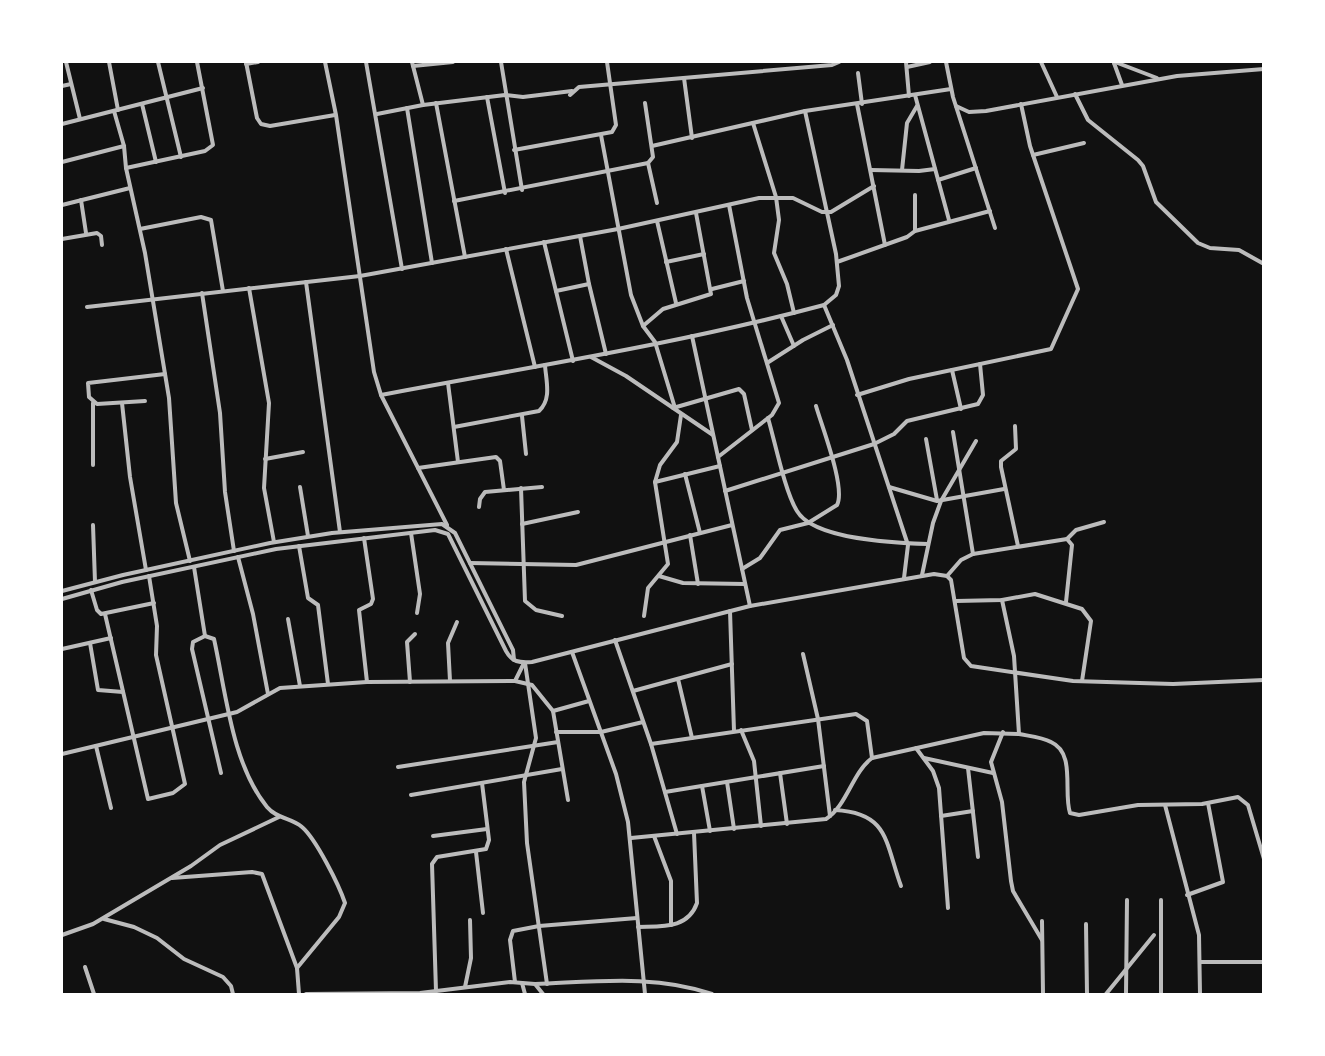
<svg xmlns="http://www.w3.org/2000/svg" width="1325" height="1056" viewBox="0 0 1325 1056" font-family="'Open Sans',sans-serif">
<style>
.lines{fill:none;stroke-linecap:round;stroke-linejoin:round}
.minor{stroke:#bcbcbc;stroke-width:4}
</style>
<rect width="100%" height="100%" fill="#111"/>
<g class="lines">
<g class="minor">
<polyline points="66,62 80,119"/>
<polyline points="109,62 118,110"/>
<polyline points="158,62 181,157"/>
<polyline points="246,62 257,118 261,124 270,126 335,115"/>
<polyline points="325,62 336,115 374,372 381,395 447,525"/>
<polyline points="366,62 402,269"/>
<polyline points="412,62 423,105"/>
<polyline points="501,62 522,190"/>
<polyline points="906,62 909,96"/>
<polyline points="946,62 953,97 995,228"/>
<polyline points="1041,62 1057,97"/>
<polyline points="1114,63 1115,62 1157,78"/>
<polyline points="1114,63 1122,85"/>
<polyline points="246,64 258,62"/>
<polyline points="413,66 453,62"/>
<polyline points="907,67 930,62"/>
<polyline points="858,73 862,104"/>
<polyline points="684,78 692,138"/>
<polyline points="62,86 71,84"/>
<polyline points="1075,94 1088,120 1138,160 1143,166 1156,202 1198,243 1210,248 1239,250 1264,264"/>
<polyline points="570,95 579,87 832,65 839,62"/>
<polyline points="915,95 949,220"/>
<polyline points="487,97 505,193"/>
<polyline points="436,103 465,257"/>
<polyline points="142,104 156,162"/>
<polyline points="857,104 885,245"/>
<polyline points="956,106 969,112 986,111 1177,76 1264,69"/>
<polyline points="407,108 432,263"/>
<polyline points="114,111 124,146 126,168 145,253 169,398 176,503 190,561"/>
<polyline points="377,114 423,105 505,95 523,97 572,91"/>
<polyline points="753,123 776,197 779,220 774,253 787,284 794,313"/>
<polyline points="62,124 203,88"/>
<polyline points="601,135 631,295 643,326 655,342 675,408"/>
<polyline points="652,146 805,111 951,89"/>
<polyline points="514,150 612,132 616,125 607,62"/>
<polyline points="1033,155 1084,143"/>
<polyline points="62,162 124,146"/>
<polyline points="648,163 657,203"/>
<polyline points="126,168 205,151 213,145 197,62"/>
<polyline points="871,170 919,171 935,169"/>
<polyline points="902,170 907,123 917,106"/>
<polyline points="938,180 976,168"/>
<polyline points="915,195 915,230"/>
<polyline points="81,200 86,233"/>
<polyline points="454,201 648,163 653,157 645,103"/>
<polyline points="62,205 130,188"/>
<polyline points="657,221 676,303"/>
<polyline points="140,229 201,217 211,220 223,291"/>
<polyline points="580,236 589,284 606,354"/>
<polyline points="62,239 97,233 101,236 102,245"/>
<polyline points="544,242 573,361"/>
<polyline points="506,249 535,367"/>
<polyline points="666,262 704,254"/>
<polyline points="837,262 907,237 915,231 990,211"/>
<polyline points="306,282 340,532"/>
<polyline points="249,288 269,403 264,488 274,542"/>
<polyline points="712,289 744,281"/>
<polyline points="556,291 589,284"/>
<polyline points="202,293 220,413 225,492 234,551"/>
<polyline points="824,305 847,360 904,533 908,545 904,578"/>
<polyline points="87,307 360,276 618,229 759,198 793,198 822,212 831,212 874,186"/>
<polyline points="781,316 794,346"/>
<polyline points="643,326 663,309 711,294 696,213"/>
<polyline points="692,336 750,606"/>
<polyline points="591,357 626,376 713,435"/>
<polyline points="767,363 803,340 833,325"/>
<polyline points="952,370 961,409"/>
<polyline points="448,383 458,462"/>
<path d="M 381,395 C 529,367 678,344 824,305 L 836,295 L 839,286 L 836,254 L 805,111"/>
<polyline points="857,395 909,379 1051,349 1078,289 1030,146 1021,104"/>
<polyline points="145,401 97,404 89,397 88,383 165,374"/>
<polyline points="122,403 130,477 146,570"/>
<polyline points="673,408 739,389 744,394 752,430"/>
<polyline points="522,416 526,454"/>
<path d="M 768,418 C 775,442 785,492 797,511 C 814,540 896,543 928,544"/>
<polyline points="1015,426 1016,449 1001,461 1001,467 1018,546"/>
<path d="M 454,427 L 539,411 C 552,399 546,381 545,365"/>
<polyline points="953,432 973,554"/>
<polyline points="926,439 937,500"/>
<polyline points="718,457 772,415 779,403 747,298 729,205"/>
<polyline points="265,459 303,452"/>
<polyline points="93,465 93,403"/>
<polyline points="418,468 496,457 500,461 504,490"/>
<polyline points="685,474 700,533"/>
<polyline points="655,482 720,466"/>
<polyline points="300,487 308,536"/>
<polyline points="889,487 937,501 1004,489"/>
<polyline points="521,488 525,601 536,610 562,616"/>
<polyline points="725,491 874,444 894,434 907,421 978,404 983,395 980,364"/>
<polyline points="479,507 480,499 485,492 542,487"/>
<polyline points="522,524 578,512"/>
<polyline points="93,525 95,582"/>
<polyline points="411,533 420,594 417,613"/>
<polyline points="690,535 698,584"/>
<polyline points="364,538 373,599 371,604 359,610 367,682"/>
<polyline points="1067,539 1076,530 1104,522"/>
<polyline points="299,546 308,598 318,605 328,684"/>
<polyline points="238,557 253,614 268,694"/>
<polyline points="470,563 576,565 732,525"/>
<polyline points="194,567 205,636"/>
<path d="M 742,569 L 760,558 L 780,530 L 808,523 L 837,505 C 846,488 822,427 816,406"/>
<polyline points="922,575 933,523 941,501 976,441"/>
<polyline points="659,576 683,583 745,584"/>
<polyline points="947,576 961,560 973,554 1067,539 1072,545 1066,602"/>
<polyline points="91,590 97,610 101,614 154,603"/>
<polyline points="62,591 123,575 270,543 332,533 442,524 455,533 513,650 514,660"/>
<path d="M 62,599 L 122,582 L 276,549 L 435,530 L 448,534 L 506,651 C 512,662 519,663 532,662 L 750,606 L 934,574 L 947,576 L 951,580 L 964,658 L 971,666 L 1073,681 L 1173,684 L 1264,680"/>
<path d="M 1002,600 L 1014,656 L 1019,734 C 1029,736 1042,737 1051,742 C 1076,753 1063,792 1070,813 L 1079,815 L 1138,805 L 1202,804 L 1238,797 L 1248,805 L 1264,859"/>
<polyline points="956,601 1002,600 1035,594 1082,609 1091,621 1082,681"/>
<polyline points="730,611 734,731"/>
<polyline points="105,614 148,799 173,793 185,784 156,655 157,626 149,576"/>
<polyline points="644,616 648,588 668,564 655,482 660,465 677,442 681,415"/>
<polyline points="288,619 300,686"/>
<polyline points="615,640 651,744 677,834"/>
<polyline points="90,643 98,690 123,692"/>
<polyline points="62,649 111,638"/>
<polyline points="572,652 616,774 628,822 645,994"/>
<polyline points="803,654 818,719 830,816"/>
<polyline points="525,663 536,738 524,782 527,843 547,984"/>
<polyline points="678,679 692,738"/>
<polyline points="450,681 448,643 457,622"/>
<polyline points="515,681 524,663"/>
<polyline points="410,682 407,642 415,634"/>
<polyline points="633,691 732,664"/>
<polyline points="553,711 589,701"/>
<polyline points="741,730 754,761 761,826"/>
<polyline points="556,732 601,732 643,722"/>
<polyline points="1003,732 991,762 1002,802 1011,881 1013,891 1042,940"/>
<polyline points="651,744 856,714 867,721 872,758"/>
<polyline points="96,746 111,808"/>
<polyline points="916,748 933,771 939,788 948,908"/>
<polyline points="62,754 237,712 280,688 367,682 515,681 532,685 553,711 568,800"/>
<polyline points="924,758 993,773"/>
<polyline points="398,767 558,742"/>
<polyline points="968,768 978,857"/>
<path d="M 221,773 L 192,649 L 193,642 L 205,636 L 214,639 C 226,693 232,764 267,807 C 277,819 292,818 302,827 C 316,839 339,885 345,903 L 339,917 L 297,968"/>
<polyline points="780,773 787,824"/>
<polyline points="727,782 734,829"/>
<polyline points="702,786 710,831"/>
<polyline points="665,792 824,766"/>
<polyline points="411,795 562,769"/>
<polyline points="1165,805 1199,935 1200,994"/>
<path d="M 835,810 C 889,813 885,842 901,886"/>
<polyline points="941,816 973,811"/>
<polyline points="433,836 487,829"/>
<polyline points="654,836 671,881 671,925"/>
<path d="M 631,838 L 826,819 C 847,806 852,773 872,758 L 984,733 L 1019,734"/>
<polyline points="476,852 483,913"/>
<polyline points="172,878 252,872 262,874 297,968 299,994"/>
<polyline points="1187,895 1223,882 1208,803"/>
<polyline points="1161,900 1161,994"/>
<polyline points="104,919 134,927 157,938 184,959 223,977 231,986 233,994"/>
<polyline points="1042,921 1043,994"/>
<polyline points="1086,924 1087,994"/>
<path d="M 638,927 C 662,926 688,929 697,903 L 694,833"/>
<polyline points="62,935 93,924 191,866 220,845 279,817"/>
<polyline points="1200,962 1264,962"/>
<polyline points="85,967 94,994"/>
<polyline points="515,982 510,940 513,931 539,926 637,918"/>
<polyline points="522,983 525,994"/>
<path d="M 535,984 C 593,982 655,974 712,994"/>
<polyline points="465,987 471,958 470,920"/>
<polyline points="436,991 432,864 437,857 486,849 489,840 482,783"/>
<polyline points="306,994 420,993 510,982 535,984 543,994"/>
<polyline points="1106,994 1154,935"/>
<polyline points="1126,994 1127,900"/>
</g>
</g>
<rect width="1325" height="1056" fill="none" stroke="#ffffff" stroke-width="126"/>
</svg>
